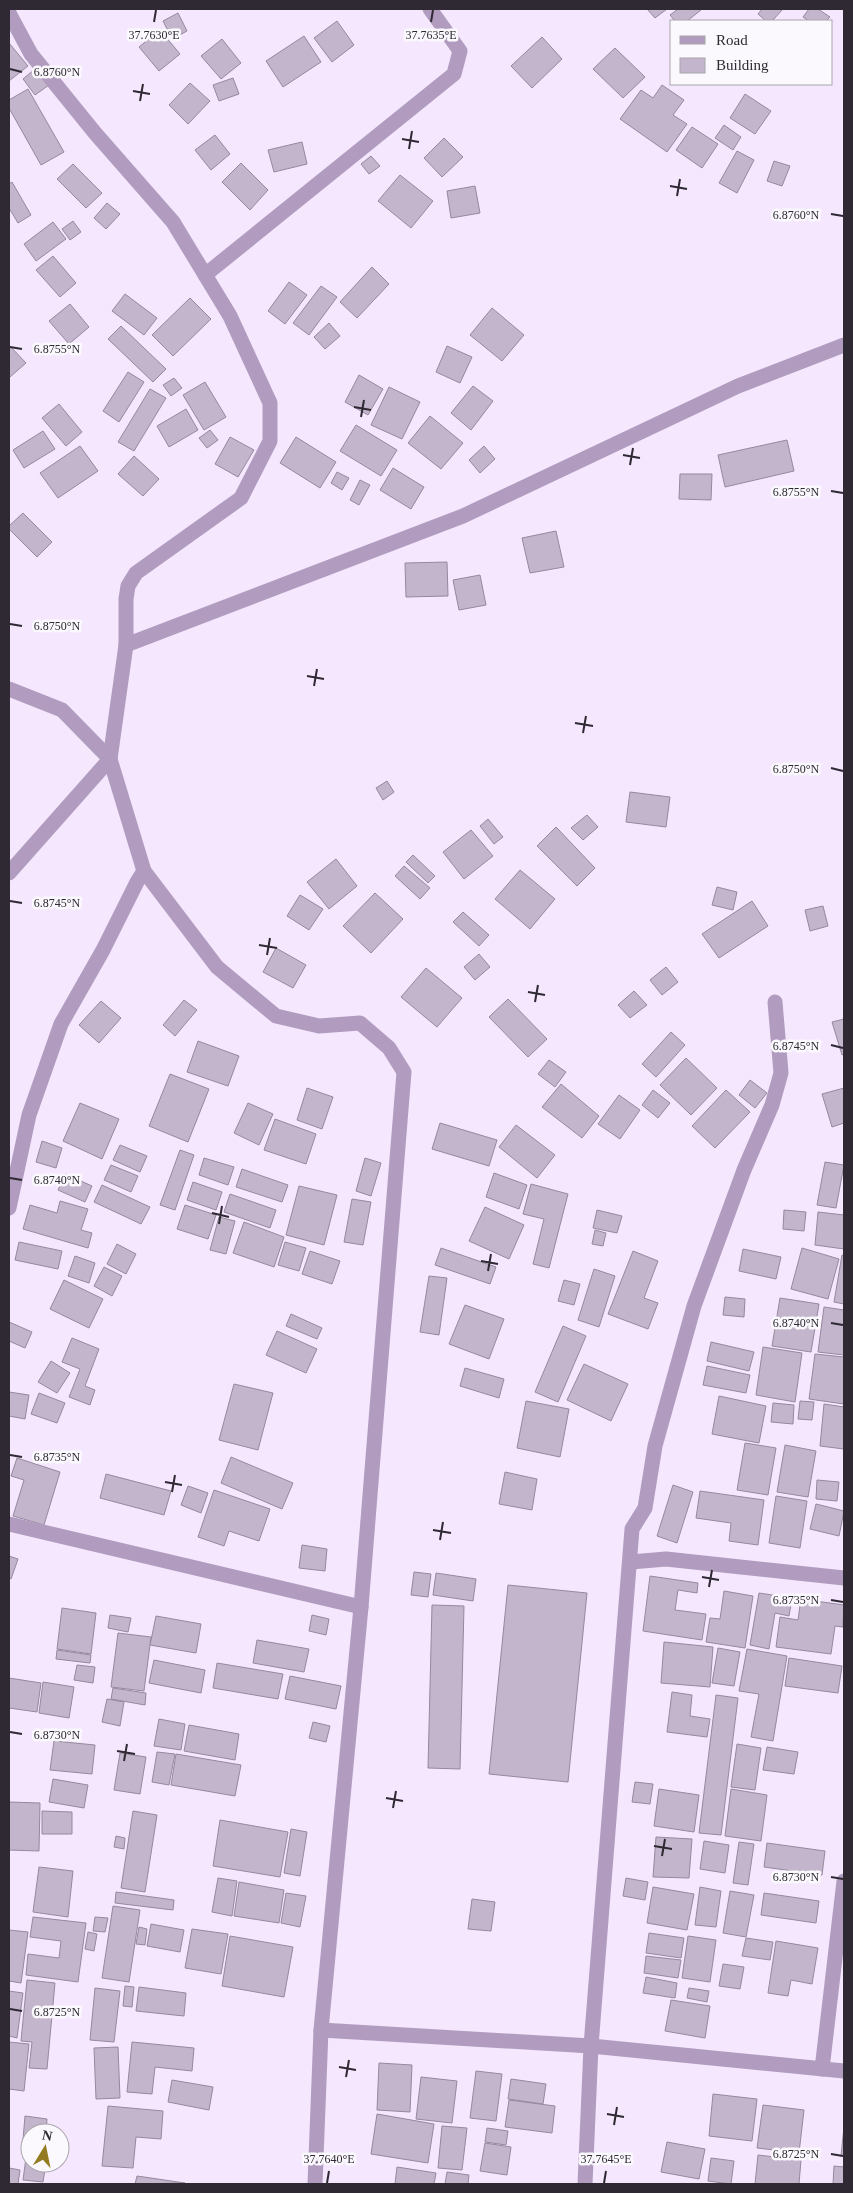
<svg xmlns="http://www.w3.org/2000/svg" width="853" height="2193" viewBox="0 0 853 2193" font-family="'Times New Roman',serif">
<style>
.building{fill:#c3b6cc;stroke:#96899e}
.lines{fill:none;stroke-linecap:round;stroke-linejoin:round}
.minor{stroke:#b19cbf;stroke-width:15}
.ticks{fill:none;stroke:#2e2932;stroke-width:2}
.ticks-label{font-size:12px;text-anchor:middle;fill:#2e2932;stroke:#fbf9fd;stroke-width:5;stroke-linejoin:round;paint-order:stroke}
</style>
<rect width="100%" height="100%" fill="#f4e7fe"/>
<g class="building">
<polygon points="647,9 667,9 655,18"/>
<polygon points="678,9 700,9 701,10 687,21 675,21 670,15"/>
<polygon points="762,9 783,9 772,21 766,21 758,14"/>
<polygon points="809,9 818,9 830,17 826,21 809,21 803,17"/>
<polygon points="178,13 187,31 172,39 163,21"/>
<polygon points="337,21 354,45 332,62 314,38"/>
<polygon points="160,30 180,54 159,71 139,47"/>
<polygon points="304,36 321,62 283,87 266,61"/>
<polygon points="542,37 562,59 532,88 511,66"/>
<polygon points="222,39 241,63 221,79 201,56"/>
<polygon points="9,43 28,66 9,81"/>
<polygon points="615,48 645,77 623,98 593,69"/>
<polygon points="36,68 49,85 35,95 23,79"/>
<polygon points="233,78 239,94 219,101 213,85"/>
<polygon points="190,83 210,101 188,124 169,105"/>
<polygon points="662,85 684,100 673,115 687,124 667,152 620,119 641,90 653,98"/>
<polygon points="28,89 64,152 41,165 9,108 9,100"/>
<polygon points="745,94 771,111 755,134 730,118"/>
<polygon points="724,125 741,137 733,150 715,138"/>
<polygon points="692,127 718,144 702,168 676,150"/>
<polygon points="215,135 230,154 211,170 195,150"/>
<polygon points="444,138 463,157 442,177 424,158"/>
<polygon points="302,142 307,164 274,172 268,150"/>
<polygon points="737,151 754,160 737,193 719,183"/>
<polygon points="371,156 380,166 369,174 361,164"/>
<polygon points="774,161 790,166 782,186 767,181"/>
<polygon points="241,163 268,190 250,210 222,182"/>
<polygon points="73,164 102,193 86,208 57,179"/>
<polygon points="400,175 433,201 411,228 378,201"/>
<polygon points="12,182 31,215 18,223 9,208 9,184"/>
<polygon points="475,186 480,213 451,218 447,191"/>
<polygon points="107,203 120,214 106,229 94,218"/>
<polygon points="73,221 81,232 70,240 62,229"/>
<polygon points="53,222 66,239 36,261 24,244"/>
<polygon points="53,256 76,283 60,297 36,270"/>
<polygon points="372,267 389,284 357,318 340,302"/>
<polygon points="289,282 307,295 285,324 268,311"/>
<polygon points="321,286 337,297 309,335 293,323"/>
<polygon points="125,294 157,318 144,335 112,311"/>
<polygon points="190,298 211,319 173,356 152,335"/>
<polygon points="70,304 89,327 69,344 49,321"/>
<polygon points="492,308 524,335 502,361 470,335"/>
<polygon points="329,323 340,336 325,349 314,337"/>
<polygon points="121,326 166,369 153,382 108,339"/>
<polygon points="9,345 26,363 10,377 9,376"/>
<polygon points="447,346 472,357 460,383 436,372"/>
<polygon points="128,372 144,382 119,422 103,411"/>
<polygon points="359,375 383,389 368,415 345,402"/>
<polygon points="174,378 182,388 171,396 163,385"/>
<polygon points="205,382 226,417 204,430 183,395"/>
<polygon points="473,386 493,401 471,430 451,413"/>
<polygon points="389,387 420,402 402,439 371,425"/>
<polygon points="150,389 166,398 134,451 118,442"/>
<polygon points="59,404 82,432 66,446 42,418"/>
<polygon points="186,409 198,430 169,447 157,426"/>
<polygon points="430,416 463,443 441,469 408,443"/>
<polygon points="356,425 397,450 381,476 340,451"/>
<polygon points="210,430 218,440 207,448 199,438"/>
<polygon points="43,431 55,449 24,468 13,450"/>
<polygon points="230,437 254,450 238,477 215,464"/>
<polygon points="296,437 336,462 320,488 280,463"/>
<polygon points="787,440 794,471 725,487 718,455"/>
<polygon points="80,446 98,471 58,498 40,473"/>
<polygon points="484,446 495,459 480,473 469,460"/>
<polygon points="134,456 159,479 143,496 118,474"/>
<polygon points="393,468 424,487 411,509 380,490"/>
<polygon points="337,472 349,478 342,490 331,483"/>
<polygon points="680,474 712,474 711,500 679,499"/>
<polygon points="360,480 370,485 359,505 350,500"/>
<polygon points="23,513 52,542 37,557 9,529 9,526"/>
<polygon points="556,531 564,567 530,573 522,538"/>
<polygon points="447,562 448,596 406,597 405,563"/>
<polygon points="480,575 486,605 459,610 453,580"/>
<polygon points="387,781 394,792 383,800 376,788"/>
<polygon points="630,792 670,797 666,827 626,822"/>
<polygon points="587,815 598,827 583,840 571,828"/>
<polygon points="488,819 503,837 494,844 480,826"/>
<polygon points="556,827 595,868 577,886 537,846"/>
<polygon points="471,830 493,856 464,879 443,852"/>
<polygon points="413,855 435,876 428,883 406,862"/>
<polygon points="336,859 357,886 329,909 307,882"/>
<polygon points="404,866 430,888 420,899 395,876"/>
<polygon points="520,870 555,899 530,929 495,899"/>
<polygon points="717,887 737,892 733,910 712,905"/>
<polygon points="375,893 403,919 371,953 343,926"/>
<polygon points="300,895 323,909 309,930 287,916"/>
<polygon points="752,901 768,926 719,958 702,934"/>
<polygon points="823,906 828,926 810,931 805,910"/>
<polygon points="463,912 489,935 479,946 453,922"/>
<polygon points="276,948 306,965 293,988 263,972"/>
<polygon points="479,954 490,967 475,980 464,967"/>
<polygon points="666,967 678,982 662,995 650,980"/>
<polygon points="426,968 462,998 437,1027 401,997"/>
<polygon points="634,991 647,1005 630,1018 618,1005"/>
<polygon points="508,999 547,1039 528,1057 489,1017"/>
<polygon points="184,1000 197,1010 175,1036 163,1025"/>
<polygon points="101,1001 121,1018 99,1043 79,1025"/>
<polygon points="844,1019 844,1054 842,1055 832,1022"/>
<polygon points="671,1032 685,1045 656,1077 642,1064"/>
<polygon points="198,1041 239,1056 228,1086 187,1072"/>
<polygon points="686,1058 717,1088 691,1115 660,1085"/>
<polygon points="549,1060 566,1072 555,1087 538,1074"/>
<polygon points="170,1074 209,1089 188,1142 149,1126"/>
<polygon points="750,1080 767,1093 755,1108 739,1095"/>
<polygon points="561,1084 599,1116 582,1138 542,1107"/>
<polygon points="307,1088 333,1097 322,1129 297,1120"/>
<polygon points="844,1088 844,1123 832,1127 822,1094"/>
<polygon points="653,1090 670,1103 658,1118 642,1105"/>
<polygon points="726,1090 750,1112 715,1148 692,1126"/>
<polygon points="619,1095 640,1110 620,1139 598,1124"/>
<polygon points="80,1103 119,1119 102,1159 63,1141"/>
<polygon points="248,1103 273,1114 259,1145 234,1133"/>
<polygon points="275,1119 316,1134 306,1164 264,1150"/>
<polygon points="440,1123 497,1140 489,1166 432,1149"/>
<polygon points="516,1125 555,1155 537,1178 499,1147"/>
<polygon points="42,1141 62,1148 56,1168 36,1162"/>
<polygon points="120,1145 147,1156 140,1172 113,1160"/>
<polygon points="180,1150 194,1155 175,1210 160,1205"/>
<polygon points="204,1158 234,1167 228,1185 199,1175"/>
<polygon points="365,1158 381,1163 371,1196 356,1191"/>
<polygon points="825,1162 844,1165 836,1208 817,1205"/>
<polygon points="111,1165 138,1176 131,1192 104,1180"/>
<polygon points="242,1169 288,1185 282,1202 236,1187"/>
<polygon points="494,1173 527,1185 519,1209 486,1197"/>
<polygon points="65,1174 92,1186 85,1202 58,1190"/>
<polygon points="193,1182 222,1192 216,1210 187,1200"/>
<polygon points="531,1184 568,1194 549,1268 533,1264 544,1219 523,1214"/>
<polygon points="102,1185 150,1207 141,1224 94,1202"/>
<polygon points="299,1186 337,1195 324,1245 286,1235"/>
<polygon points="230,1194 276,1210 270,1228 224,1212"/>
<polygon points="352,1199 371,1202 363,1245 344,1242"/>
<polygon points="60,1201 88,1209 81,1230 92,1233 88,1248 23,1229 30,1205 57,1213"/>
<polygon points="185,1205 216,1215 208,1239 177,1229"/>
<polygon points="485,1207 524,1225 509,1259 469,1241"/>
<polygon points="597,1210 622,1216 617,1233 593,1228"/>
<polygon points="784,1210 806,1212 804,1231 783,1229"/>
<polygon points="818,1212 844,1215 844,1249 815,1245"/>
<polygon points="219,1217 235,1221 226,1254 210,1250"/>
<polygon points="244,1222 284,1237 274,1267 233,1253"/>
<polygon points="595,1230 606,1233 603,1246 592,1244"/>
<polygon points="19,1242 62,1251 58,1269 15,1260"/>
<polygon points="285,1242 306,1248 299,1271 278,1265"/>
<polygon points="117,1244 136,1254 126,1274 107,1264"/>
<polygon points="441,1248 496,1267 490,1284 435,1265"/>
<polygon points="802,1248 839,1259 828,1299 791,1289"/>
<polygon points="743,1249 781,1257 776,1279 739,1271"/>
<polygon points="310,1251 340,1261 332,1284 302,1274"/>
<polygon points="633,1251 658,1261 644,1298 658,1303 648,1329 608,1314"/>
<polygon points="842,1255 844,1256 844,1304 834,1302"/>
<polygon points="75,1256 95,1263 89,1283 68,1276"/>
<polygon points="104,1267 122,1276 112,1296 94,1286"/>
<polygon points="594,1269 615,1276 599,1327 578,1320"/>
<polygon points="429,1276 447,1278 439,1335 420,1332"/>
<polygon points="64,1280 103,1299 89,1328 50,1309"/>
<polygon points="564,1280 580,1284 574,1305 558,1301"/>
<polygon points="725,1297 745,1299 744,1317 723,1315"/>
<polygon points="780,1298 819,1304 811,1352 772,1346"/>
<polygon points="465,1305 504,1319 489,1359 449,1344"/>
<polygon points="824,1307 844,1310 844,1355 818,1352"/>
<polygon points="291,1314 322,1328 317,1339 286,1326"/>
<polygon points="9,1322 32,1332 25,1348 9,1341"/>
<polygon points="563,1326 586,1336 558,1402 535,1392"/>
<polygon points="277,1331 317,1349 306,1373 266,1355"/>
<polygon points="72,1338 99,1349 85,1386 95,1390 90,1405 69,1397 80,1369 62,1362"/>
<polygon points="711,1342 754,1352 749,1371 707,1361"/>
<polygon points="763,1347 802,1353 795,1402 756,1395"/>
<polygon points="815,1354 844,1357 844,1404 809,1399"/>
<polygon points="51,1361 70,1373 57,1393 38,1382"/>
<polygon points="584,1364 628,1384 611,1421 567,1400"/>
<polygon points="707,1366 750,1375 746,1393 703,1385"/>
<polygon points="465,1368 504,1379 499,1398 460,1386"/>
<polygon points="234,1384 273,1393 258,1450 219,1440"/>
<polygon points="9,1392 29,1395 25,1419 9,1416"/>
<polygon points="39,1393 65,1403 57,1423 31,1414"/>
<polygon points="719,1396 766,1406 759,1443 712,1434"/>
<polygon points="526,1401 569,1409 560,1457 517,1448"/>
<polygon points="800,1401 814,1402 812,1420 798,1419"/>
<polygon points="773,1403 794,1405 793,1424 771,1422"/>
<polygon points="824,1404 844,1407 844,1449 820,1446"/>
<polygon points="745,1443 776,1448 768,1495 737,1490"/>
<polygon points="785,1445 816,1451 808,1497 777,1492"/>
<polygon points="231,1457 293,1483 282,1509 221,1483"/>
<polygon points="17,1458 60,1472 44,1525 13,1516 24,1480 11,1476"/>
<polygon points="505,1472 537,1479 532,1510 499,1504"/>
<polygon points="106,1474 171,1491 164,1515 100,1498"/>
<polygon points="817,1480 839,1482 837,1501 816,1499"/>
<polygon points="673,1485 693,1492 677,1543 657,1536"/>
<polygon points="188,1486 208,1493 201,1513 181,1505"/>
<polygon points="214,1490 270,1509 259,1541 229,1531 224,1546 198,1537"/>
<polygon points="700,1491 764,1500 758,1545 729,1541 731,1523 696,1518"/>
<polygon points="776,1496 807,1501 800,1548 769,1543"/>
<polygon points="816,1504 844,1511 839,1536 810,1529"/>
<polygon points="302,1545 327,1549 325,1571 299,1568"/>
<polygon points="9,1556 18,1559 11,1579 9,1578"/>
<polygon points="414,1572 431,1574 428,1597 411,1595"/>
<polygon points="436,1573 476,1579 473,1601 433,1595"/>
<polygon points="650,1576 698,1583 697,1593 678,1590 675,1610 706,1614 702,1640 643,1631"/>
<polygon points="508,1585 587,1593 568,1782 489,1774"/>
<polygon points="724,1591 753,1596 745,1648 706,1642 710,1618 720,1619"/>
<polygon points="759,1593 792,1598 789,1616 775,1613 769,1649 750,1645"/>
<polygon points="801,1599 844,1605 843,1627 835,1626 831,1654 776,1647 780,1617 798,1620"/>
<polygon points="432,1605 464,1606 460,1769 428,1768"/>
<polygon points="62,1608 96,1613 91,1654 57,1649"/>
<polygon points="110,1615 131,1618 128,1632 108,1628"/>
<polygon points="312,1615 329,1619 326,1635 309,1631"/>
<polygon points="156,1616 201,1624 196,1653 150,1645"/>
<polygon points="118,1633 151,1637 144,1691 111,1687"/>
<polygon points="257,1640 309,1649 304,1672 253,1663"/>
<polygon points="664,1642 713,1647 710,1687 661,1683"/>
<polygon points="718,1648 740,1652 734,1686 712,1683"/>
<polygon points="747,1649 787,1656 773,1741 751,1737 759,1694 739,1691"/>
<polygon points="57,1650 91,1655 90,1663 56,1659"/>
<polygon points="789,1658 842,1666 838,1693 785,1686"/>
<polygon points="154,1660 205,1670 201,1693 149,1683"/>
<polygon points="217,1663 283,1674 278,1699 213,1688"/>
<polygon points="77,1665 95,1667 93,1683 74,1680"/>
<polygon points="290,1676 341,1686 336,1709 285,1699"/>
<polygon points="9,1678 41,1683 37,1712 9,1708"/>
<polygon points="43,1682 74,1687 69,1718 39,1713"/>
<polygon points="113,1688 146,1693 145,1705 111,1699"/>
<polygon points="672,1692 692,1695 690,1716 710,1719 707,1737 667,1732"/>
<polygon points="716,1695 738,1698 721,1835 699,1833"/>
<polygon points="107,1699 124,1702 120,1726 102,1722"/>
<polygon points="159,1719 185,1724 181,1750 154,1746"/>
<polygon points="313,1722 330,1726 326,1742 309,1738"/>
<polygon points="189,1725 239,1734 235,1760 184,1751"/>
<polygon points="54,1741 95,1745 92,1774 50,1770"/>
<polygon points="737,1744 761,1748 755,1790 731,1787"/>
<polygon points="767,1747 798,1752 794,1774 763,1770"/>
<polygon points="157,1752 175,1754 169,1785 152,1782"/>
<polygon points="120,1753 146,1757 140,1794 114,1790"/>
<polygon points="176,1754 241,1765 235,1796 171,1785"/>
<polygon points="53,1779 88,1785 84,1808 49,1802"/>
<polygon points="635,1782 653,1784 650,1804 632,1802"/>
<polygon points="659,1789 699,1795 694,1832 654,1826"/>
<polygon points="731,1789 767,1795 761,1841 725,1836"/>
<polygon points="9,1802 40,1803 39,1851 9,1850"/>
<polygon points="42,1811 72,1812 72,1834 42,1834"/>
<polygon points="133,1811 157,1815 145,1892 121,1888"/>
<polygon points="220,1820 288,1832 280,1877 213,1866"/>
<polygon points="291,1829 307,1832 300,1876 284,1873"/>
<polygon points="116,1836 125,1838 124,1849 114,1847"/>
<polygon points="656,1837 692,1839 689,1878 653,1877"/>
<polygon points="704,1841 729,1845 725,1873 700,1869"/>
<polygon points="739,1842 754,1844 748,1885 733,1883"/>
<polygon points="767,1843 825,1851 822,1875 764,1867"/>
<polygon points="39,1867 73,1871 68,1917 33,1912"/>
<polygon points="218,1878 237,1881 232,1916 212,1912"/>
<polygon points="626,1878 648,1882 645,1900 623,1896"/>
<polygon points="239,1882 284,1890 279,1923 234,1916"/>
<polygon points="653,1887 694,1894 687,1930 647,1923"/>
<polygon points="700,1887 721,1891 716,1927 695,1925"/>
<polygon points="730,1891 754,1895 746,1937 723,1933"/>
<polygon points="116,1892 174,1900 173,1910 115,1903"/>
<polygon points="286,1893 306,1896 300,1927 281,1923"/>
<polygon points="764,1893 819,1901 816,1923 761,1915"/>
<polygon points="472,1899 495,1902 491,1931 468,1929"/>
<polygon points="113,1906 140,1910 129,1982 102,1978"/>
<polygon points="33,1917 86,1923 78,1982 26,1975 28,1954 59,1958 61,1941 30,1937"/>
<polygon points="95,1917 108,1918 105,1932 93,1931"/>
<polygon points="151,1924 184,1930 180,1952 147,1946"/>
<polygon points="139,1927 147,1929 145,1945 136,1944"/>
<polygon points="192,1929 228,1934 221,1974 185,1968"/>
<polygon points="9,1930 28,1932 21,1983 9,1981"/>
<polygon points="88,1932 97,1934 94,1951 85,1949"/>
<polygon points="649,1933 684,1938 681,1958 646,1953"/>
<polygon points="230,1936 293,1947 284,1997 222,1986"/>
<polygon points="688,1936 716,1940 710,1982 682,1978"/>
<polygon points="746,1938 773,1942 770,1960 742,1956"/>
<polygon points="776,1941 818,1948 812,1984 791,1980 788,1996 768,1993"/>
<polygon points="646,1956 681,1960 678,1978 644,1973"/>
<polygon points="723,1964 744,1967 740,1989 719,1986"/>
<polygon points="646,1977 677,1983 675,1998 643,1993"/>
<polygon points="27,1980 55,1983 47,2069 29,2068 32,2042 21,2041"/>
<polygon points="125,1986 134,1987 132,2007 123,2006"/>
<polygon points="139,1987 186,1993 184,2016 136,2011"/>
<polygon points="95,1988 120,1991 114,2042 90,2040"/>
<polygon points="689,1988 709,1991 707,2002 687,1998"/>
<polygon points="9,1991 23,1993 17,2038 9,2036"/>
<polygon points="671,2000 710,2006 705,2038 665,2031"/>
<polygon points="9,2042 29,2044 24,2091 9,2089"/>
<polygon points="132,2042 194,2048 192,2071 155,2067 152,2094 127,2092"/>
<polygon points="118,2047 120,2098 96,2099 94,2048"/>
<polygon points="379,2063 412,2065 410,2112 377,2110"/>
<polygon points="476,2071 502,2074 496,2121 470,2118"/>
<polygon points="421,2077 457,2081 452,2123 416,2119"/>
<polygon points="511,2079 546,2084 543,2104 508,2099"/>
<polygon points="172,2080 213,2087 209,2110 168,2102"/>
<polygon points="713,2094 757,2099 752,2141 709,2136"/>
<polygon points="509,2100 555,2106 552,2133 505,2127"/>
<polygon points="763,2105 804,2110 799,2153 757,2148"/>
<polygon points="108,2106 163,2111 161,2139 136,2137 133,2168 102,2166"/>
<polygon points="377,2114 434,2124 428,2163 371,2154"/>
<polygon points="25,2116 47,2119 46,2133 30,2133 30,2152 22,2151"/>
<polygon points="442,2126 467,2128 462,2170 438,2168"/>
<polygon points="844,2127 844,2156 841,2156"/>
<polygon points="487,2128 508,2131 506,2145 485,2142"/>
<polygon points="667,2142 705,2149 699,2179 661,2172"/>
<polygon points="485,2143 511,2147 507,2175 480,2171"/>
<polygon points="758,2155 801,2160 799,2184 755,2184"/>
<polygon points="26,2158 30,2159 30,2163 46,2163 43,2182 23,2180"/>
<polygon points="711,2158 734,2161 731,2184 708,2181"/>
<polygon points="834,2166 844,2167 844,2184 833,2184"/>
<polygon points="397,2167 436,2173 434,2184 395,2184"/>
<polygon points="9,2168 20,2170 18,2184 9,2184"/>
<polygon points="447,2172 469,2175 468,2184 445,2184"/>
<polygon points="137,2176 185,2183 135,2184"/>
</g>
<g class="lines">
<g class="minor">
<polyline points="9,13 31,54 95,133 173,222 230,316 270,403 270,441 241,498 136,573 128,586 126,599 126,645 110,759 144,871 217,967 276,1016 319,1026 360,1023 389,1048 404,1072 361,1607 321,2030 315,2184"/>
<polyline points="205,275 454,74 460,51 430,9"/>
<polyline points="126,645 463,516 738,386 844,345"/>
<polyline points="9,689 62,710 110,759"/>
<polyline points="9,873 110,759"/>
<polyline points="9,1208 29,1115 61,1024 103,950 137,882 144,871"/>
<polyline points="9,1524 361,1607"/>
<polyline points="631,1562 666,1559 844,1578"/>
<polyline points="321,2030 591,2046 844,2071"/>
<polyline points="822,2069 844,1881"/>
<polyline points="585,2184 591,2046 632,1529 645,1508 655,1446 694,1306 744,1170 772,1105 781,1073 775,1002"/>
</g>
</g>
<path class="ticks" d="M 154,22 L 156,10M 431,22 L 433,10M 10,69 L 22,72M 133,91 L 150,94M 140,101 L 143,84M 402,139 L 419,142M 409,149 L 412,131M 670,186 L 687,189M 677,196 L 680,179M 831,214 L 843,216M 10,347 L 22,349M 354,407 L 371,410M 361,417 L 364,400M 623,455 L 640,458M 630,465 L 633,448M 831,491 L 843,493M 10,624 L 22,626M 307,676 L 324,679M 314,686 L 317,669M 575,723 L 593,726M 583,733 L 586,716M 831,768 L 843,771M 10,901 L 22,903M 259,945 L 277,948M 267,955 L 270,938M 528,992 L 545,995M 535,1002 L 538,985M 831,1045 L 843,1048M 10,1178 L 22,1180M 212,1213 L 229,1217M 219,1224 L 222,1206M 481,1261 L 498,1264M 488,1271 L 491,1254M 831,1323 L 843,1325M 10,1455 L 22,1457M 165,1482 L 182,1485M 172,1492 L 175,1475M 433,1530 L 451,1533M 440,1540 L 443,1522M 702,1577 L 719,1580M 709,1587 L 712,1570M 831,1600 L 843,1602M 10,1732 L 22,1734M 117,1751 L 135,1754M 124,1761 L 127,1744M 386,1798 L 403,1801M 393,1808 L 396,1791M 654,1846 L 672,1849M 662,1856 L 665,1839M 831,1877 L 843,1879M 10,2009 L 22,2011M 339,2067 L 356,2070M 346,2077 L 349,2060M 607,2114 L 624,2117M 614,2125 L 617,2107M 831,2154 L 843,2156M 327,2183 L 329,2171M 604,2183 L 606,2171"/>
<g class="ticks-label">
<text x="154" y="39">37.7630°E</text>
<text x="431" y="39">37.7635°E</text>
<text x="57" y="76">6.8760°N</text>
<text x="796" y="219">6.8760°N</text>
<text x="57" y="353">6.8755°N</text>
<text x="796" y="496">6.8755°N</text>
<text x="57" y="630">6.8750°N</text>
<text x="796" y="773">6.8750°N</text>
<text x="57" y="907">6.8745°N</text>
<text x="796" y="1050">6.8745°N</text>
<text x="57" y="1184">6.8740°N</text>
<text x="796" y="1327">6.8740°N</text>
<text x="57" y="1461">6.8735°N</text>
<text x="796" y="1604">6.8735°N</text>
<text x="57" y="1739">6.8730°N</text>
<text x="796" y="1881">6.8730°N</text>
<text x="57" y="2016">6.8725°N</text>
<text x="796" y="2158">6.8725°N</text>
<text x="329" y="2163">37.7640°E</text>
<text x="606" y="2163">37.7645°E</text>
</g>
<rect width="853" height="2193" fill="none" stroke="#2e2932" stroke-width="20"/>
<rect x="670" y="20" width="162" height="65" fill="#fbf9fd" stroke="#a9a6ac"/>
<rect x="680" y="36" width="25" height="8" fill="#b19cbf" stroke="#a9a6ac"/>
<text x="716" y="45" font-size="15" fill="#2e2932">Road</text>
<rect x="680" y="58" width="25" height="15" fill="#c3b6cc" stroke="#a9a6ac"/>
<text x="716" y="70" font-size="15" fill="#2e2932">Building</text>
<g transform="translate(45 2148) rotate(10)"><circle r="24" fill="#fbf9fd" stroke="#a9a6ac"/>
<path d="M0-4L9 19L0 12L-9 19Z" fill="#947b22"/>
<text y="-8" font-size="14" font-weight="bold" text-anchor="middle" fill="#2e2932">N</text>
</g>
</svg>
